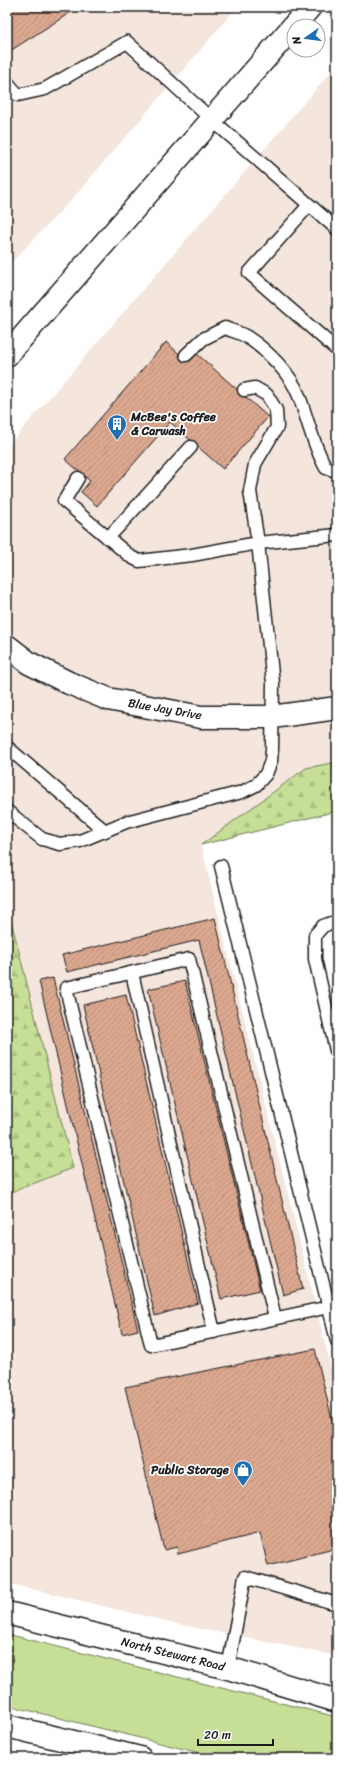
<svg xmlns="http://www.w3.org/2000/svg" width="344" height="1765" viewBox="0 0 344 1765" font-family="Sriracha,sans-serif">
<style>
.built{fill:#f4e5dd}
.green{fill:#c6de95;stroke:#717d58}
.forest{fill:url(#forest-firs);stroke:#717d58}
.building{fill:url(#building-hatch);stroke:#1c1c1c}
.lines{fill:none;stroke-linecap:round;stroke-linejoin:round}
.lane-casing{stroke:#1c1c1c;stroke-width:15}
.street-casing{stroke:#1c1c1c;stroke-width:25}
.primary-casing{stroke:#1c1c1c;stroke-width:25}
.highway-casing{stroke:#1c1c1c;stroke-width:25}
.lane{stroke:#fff;stroke-width:12}
.street{stroke:#fff;stroke-width:22}
.primary{stroke:#fff;stroke-width:22}
.highway{stroke:#fff;stroke-width:22}
.labels{text-anchor:middle;dominant-baseline:central;stroke-width:3.5;stroke-linejoin:round;paint-order:stroke}
.poi-label{font-size:12px;font-weight:bold;fill:#1c1c1c;stroke:#fff;text-anchor:start}
.street-label{font-size:12px;fill:#1c1c1c;stroke:#fff}
</style>
<defs>
<pattern id="forest-firs" width="22" height="20" patternUnits="userSpaceOnUse"><rect width="22" height="20" fill="#c6de95"/><path d="M5 1l3.5 6h-7zM16 11l3.5 6h-7z" fill="#aabe80"/></pattern>
<pattern id="building-hatch" width="6" height="6" patternUnits="userSpaceOnUse"><rect width="6" height="6" fill="#dba78f"/><path d="M-1 1l2-2M0 6l6-6M5 7l2-2" fill="none" stroke="#bb8f7b"/></pattern>
</defs>
<rect width="100%" height="100%" fill="#fff"/>
<filter id="ink" filterUnits="userSpaceOnUse"><feTurbulence type="fractalNoise" baseFrequency=".025" numOctaves="2"/><feDisplacementMap in="SourceGraphic" scale="8" xChannelSelector="R" yChannelSelector="G"/><feConvolveMatrix kernelMatrix="1 2 1 2 8 2 1 2 1" color-interpolation-filters="sRGB"/></filter>
<g filter="url(#ink)">
<g class="built">
<polygon points="7,7 237,7 73,198 7,267"/>
<polygon points="337,65 337,762 306,768 201,845 337,1392 337,1656 182,1625 7,1583 7,1194 73,1168 7,904 7,447"/>
</g>
<polygon class="green" points="7,1634 337,1717 337,1758 220,1758 7,1705"/>
<g class="forest">
<polygon points="337,762 337,811 201,845 306,768"/>
<polygon points="7,904 73,1168 7,1194"/>
</g>
<g class="building">
<polygon points="7,7 79,7 10,51 7,45"/>
<polygon points="166,342 188,362 196,353 268,417 223,469 170,422 97,506 81,492 90,481 65,459"/>
<polygon points="215,918 303,1289 283,1295 199,940 67,972 62,955"/>
<polygon points="53,978 138,1330 122,1334 39,981"/>
<polygon points="185,981 260,1290 221,1299 148,989"/>
<polygon points="126,995 198,1303 155,1316 83,1005"/>
<polygon points="315,1349 337,1440 337,1548 268,1566 260,1533 178,1554 177,1547 164,1550 125,1387"/>
</g>
<g class="lines">
<defs>
<g id="lane">
<polyline points="7,82 18,95 45,89 127,42 211,119 337,229"/>
<polyline points="309,205 249,273 337,350"/>
<path d="M 186,355 L 203,339 L 225,328 C 232,331 241,333 247,337 C 267,350 291,374 299,396 C 308,420 313,445 326,468 L 337,471"/>
<polyline points="78,478 64,501 131,557 139,561 192,555 258,543 337,535"/>
<polyline points="108,538 191,447"/>
<polyline points="7,747 105,831"/>
<polyline points="7,811 42,839 60,844 80,841 126,822 242,792 256,785 266,774 271,761 272,749 273,683 258,543 250,491 255,464 277,427 276,410 267,395 255,388 244,390"/>
<polyline points="221,866 337,1341"/>
<polyline points="337,921 323,926 315,935 315,959 337,1055"/>
<polyline points="132,973 214,1332"/>
<polyline points="275,1318 189,959 66,988 151,1345 329,1307"/>
<polyline points="228,1668 245,1577 337,1604"/>
</g>
<g id="street">
<polyline points="7,646 29,663 69,683 108,699 201,717 272,717 337,708"/>
<polyline points="7,1613 228,1668 337,1701"/>
</g>
<polyline id="primary" points="7,355 310,7"/>
<polyline id="highway" points="7,1726 140,1758"/>
</defs>
<use href="#lane" class="lane-casing"/>
<use href="#street" class="street-casing"/>
<use href="#primary" class="primary-casing"/>
<use href="#highway" class="highway-casing"/>
<use href="#lane" class="lane"/>
<use href="#street" class="street"/>
<use href="#primary" class="primary"/>
<use href="#highway" class="highway"/>
</g>
</g>
<defs>
<symbol id="building-pin" viewBox="-11 -11 22 30"><path d="M0 17L-7.5 6A9.5 9.5 0 1 1 7.5 6Z" fill="#1f6fb2" stroke="#fff"/><path d="M-4-6H4V6H1V3H-1V6H-4ZM-2.5-4.3h1.7v1.8h-1.7ZM.8-4.3h1.7v1.8H.8ZM-2.5-1h1.7V.8h-1.7ZM.8-1h1.7V.8H.8Z" fill="#fff"/></symbol>
<symbol id="shop-pin" viewBox="-11 -11 22 30"><path d="M0 17L-7.5 6A9.5 9.5 0 1 1 7.5 6Z" fill="#1f6fb2" stroke="#fff"/><path d="M-5-2.5h2.3a2.7 3.5 0 0 1 5.4 0H5L5.5 6h-11ZM-1.5-2.5h3a1.5 2.3 0 0 0-3 0Z" fill="#fff"/></symbol>
</defs>
<g fill-rule="evenodd">
<use href="#building-pin" x="106" y="413" width="22" height="30"/>
<use href="#shop-pin" x="232" y="1459" width="22" height="30"/>
</g>
<g class="labels">
<g class="poi-label">
<text x="131" y="417">McBee's Coffee<tspan x="131" dy="14">&amp; Carwash</tspan></text>
<text x="229" y="1470" text-anchor="end">Public Storage</text>
</g>
<g class="street-label">
<text transform="translate(165 709) rotate(10)">Blue Jay Drive</text>
<text transform="translate(173 1654) rotate(14)">North Stewart Road</text>
</g>
</g>
<rect width="344" height="1765" fill="none" stroke="#fff" stroke-width="24"/>
<rect x="12" y="12" width="320" height="1741" fill="none" stroke="#1c1c1c" stroke-width="1.5" filter="url(#ink)"/>
<g transform="translate(306 38) rotate(256)"><circle r="19" fill="#ffffff" stroke="#a4a4a4"/>
<path d="M0-3L7 15L0 10L-7 15Z" fill="#1f6fb2"/>
<text y="-6" font-size="11" font-weight="bold" text-anchor="middle" fill="#1c1c1c">N</text>
</g>
<path d="M198 1739v6h75v-6" fill="none" stroke="#1c1c1c" stroke-width="2"/>
<text x="204" y="1739" font-size="12" fill="#1c1c1c" stroke="#ffffff" stroke-width="3" paint-order="stroke">20 m</text>
</svg>
